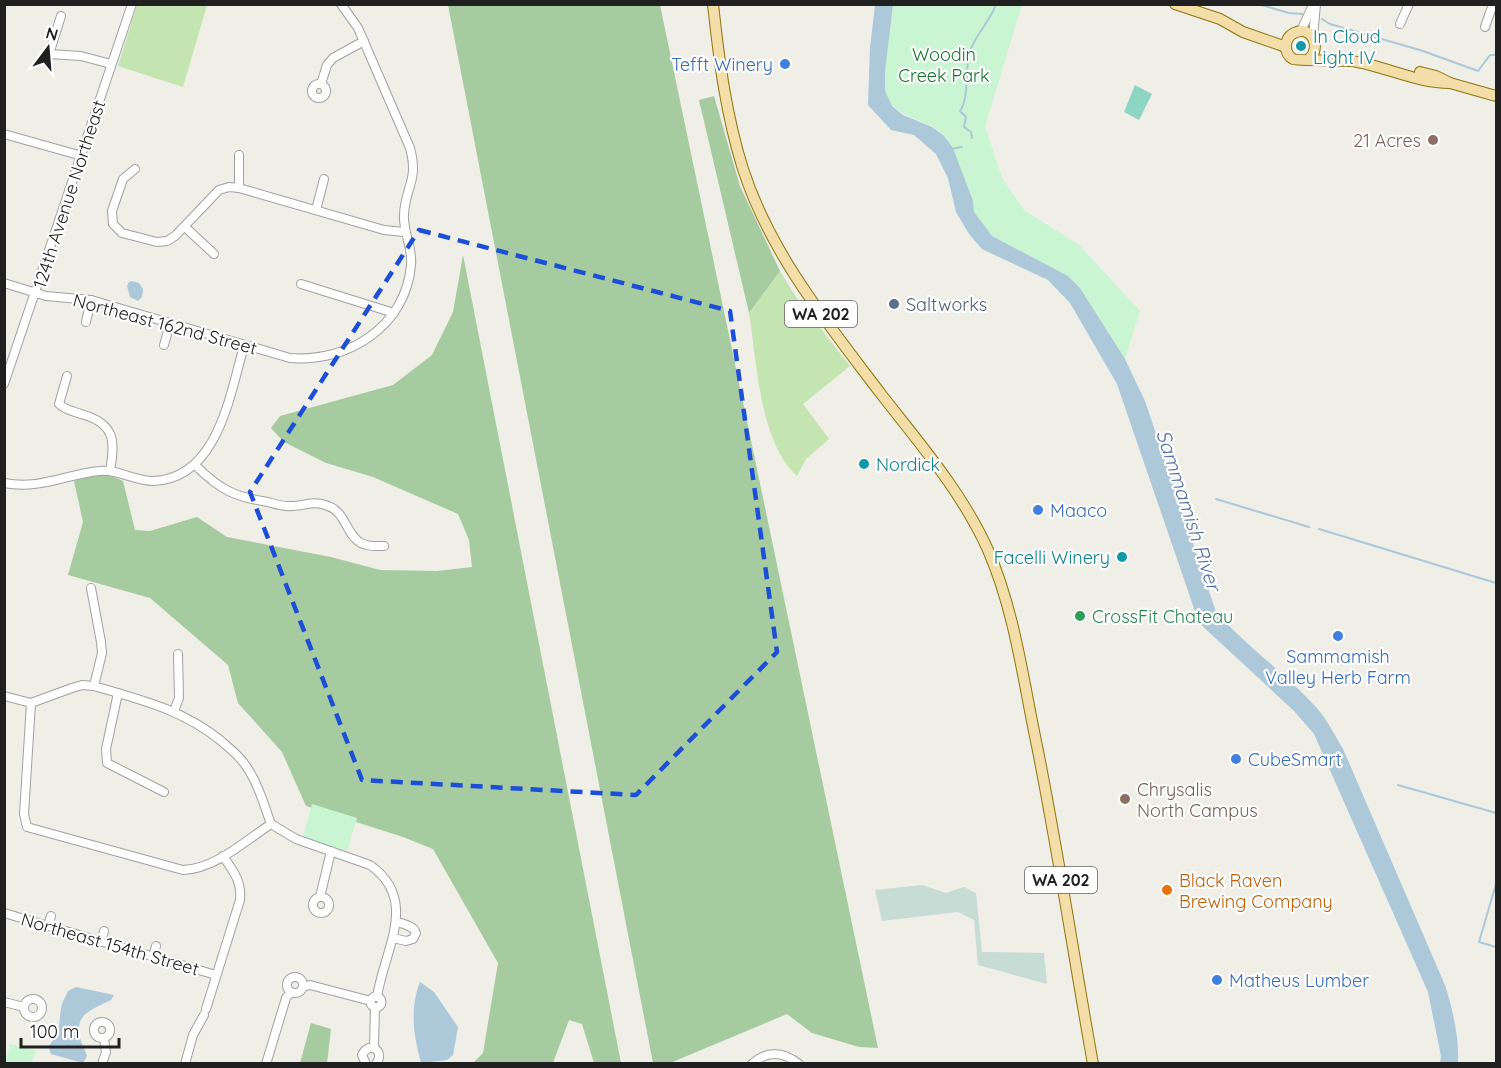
<svg xmlns="http://www.w3.org/2000/svg" width="1501" height="1068" viewBox="0 0 1501 1068" font-family="Quicksand,sans-serif">
<style>
.grass{fill:#c4e4b2}
.forest{fill:#a6cba0}
.wetland{fill:#c6dcd5}
.park{fill:#c9f5d2}
.pitch{fill:#8dd6c4}
.water{fill:#acc8d9}
.lines{fill:none;stroke-linecap:round;stroke-linejoin:round}
.stream{stroke:#acc8d9;stroke-width:2}
.minor-casing{stroke:#a1a1a1;stroke-width:10}
.major-casing{stroke:#8d750f;stroke-width:12}
.minor{stroke:#fff;stroke-width:8}
.major{stroke:#f3dda8;stroke-width:10}
.marked{fill:none;stroke:#1d4ed8;stroke-width:4.5;stroke-dasharray:12 8;stroke-linejoin:round}
.culture-dot{fill:#0f9aa8;stroke:#fff;stroke-width:2}
.shop-dot{fill:#3f7fe0;stroke:#fff;stroke-width:2}
.education-dot{fill:#8d6e63;stroke:#fff;stroke-width:2}
.service-dot{fill:#5c6f8a;stroke:#fff;stroke-width:2}
.leisure-dot{fill:#2e9e5b;stroke:#fff;stroke-width:2}
.food-dot{fill:#e8710a;stroke:#fff;stroke-width:2}
.labels{text-anchor:middle;dominant-baseline:central;stroke-width:4.5;stroke-linejoin:round;paint-order:stroke}
.shield{fill:#fff;stroke:#636363;stroke-width:1.5}
.shield-label{font-size:16px;font-weight:bold;fill:#202020}
.culture-label{font-size:18px;fill:#0d838f;stroke:#fff;text-anchor:start}
.park-label{font-size:18px;fill:#17752c;stroke:#fff}
.shop-label{font-size:18px;fill:#366cbe;stroke:#fff;text-anchor:start}
.education-label{font-size:18px;fill:#785e54;stroke:#fff;text-anchor:end}
.street-label{font-size:18px;fill:#202020;stroke:#fff}
.service-label{font-size:18px;fill:#4e5e75;stroke:#fff;text-anchor:start}
.leisure-label{font-size:18px;fill:#27864d;stroke:#fff;text-anchor:start}
.food-label{font-size:18px;fill:#c56008;stroke:#fff;text-anchor:start}
.water-label{font-size:20px;font-style:italic;fill:#5572a7;stroke:#fff}
</style>
<rect width="100%" height="100%" fill="#efeee7"/>
<g class="grass">
<polygon points="137,5 207,5 183,87 118,66"/>
<path d="M 780,271 L 796,297 L 850,366 L 803,404 L 829,439 L 806,459 L 797,476 C 759,441 757,362 749,313 Z"/>
</g>
<g class="forest">
<polygon points="448,5 660,5 878,1048 859,1047 812,1033 787,1014 670,1063 653,1063"/>
<polygon points="714,96 740,186 780,271 749,313 699,100"/>
<path d="M 463,255 L 621,1063 L 594,1063 L 582,1024 L 569,1020 L 553,1063 L 473,1063 L 483,1053 L 498,963 L 433,849 L 403,837 L 306,806 L 282,752 L 238,703 L 228,665 L 150,598 L 68,575 L 83,522 L 74,481 C 94,475 103,472 123,481 L 135,530 L 150,531 L 197,517 L 227,537 L 331,557 L 380,570 L 437,571 L 472,567 L 469,540 L 458,514 L 373,477 L 326,463 L 284,442 L 271,428 L 280,416 L 393,385 L 432,355 L 453,312 Z"/>
<polygon points="311,1023 331,1029 327,1063 300,1063"/>
</g>
<polygon class="wetland" points="922,885 946,893 964,887 976,893 982,952 1044,953 1047,984 978,965 974,920 958,912 882,921 875,890"/>
<g class="park">
<path d="M 893,5 L 1022,5 L 985,126 L 1002,178 L 1024,210 L 1079,245 L 1140,311 L 1125,359 L 1080,288 L 1068,276 L 992,236 L 974,212 L 973,201 C 966,187 950,143 942,134 C 925,116 892,120 885,91 C 879,70 892,28 893,5 Z"/>
<polygon points="312,804 357,818 347,851 303,837"/>
<polygon points="10,1044 36,1051 32,1062 37,1063 5,1063"/>
</g>
<polygon class="pitch" points="1135,85 1152,94 1139,120 1124,112"/>
<g class="water">
<path d="M 875,5 L 893,5 L 885,71 L 885,91 L 892,106 L 903,115 L 932,127 L 943,135 L 953,148 L 973,201 L 974,212 L 992,236 L 1068,276 L 1080,288 L 1125,359 L 1145,401 L 1216,612 C 1246,646 1284,672 1315,706 C 1327,719 1334,734 1343,749 L 1445,985 C 1453,1011 1459,1036 1458,1063 L 1440,1063 L 1441,1056 L 1428,992 L 1314,734 L 1294,711 L 1199,623 L 1117,384 L 1070,303 L 1048,280 L 982,249 L 969,234 L 956,212 L 948,178 L 936,154 L 914,135 L 891,130 L 868,105 L 870,48 Z"/>
<polygon points="132,281 139,283 143,289 142,297 138,301 130,297 127,286 129,282"/>
<path d="M 420,982 L 434,992 L 458,1027 L 453,1055 L 447,1060 L 421,1063 C 414,1037 409,1009 420,982 Z"/>
<path d="M 76,987 L 114,995 L 111,1000 C 94,1009 74,1013 80,1037 C 81,1044 85,1049 87,1056 L 83,1063 L 51,1054 C 47,1046 51,1044 55,1037 C 61,1027 59,1015 62,1004 C 64,1000 66,995 68,991 Z"/>
</g>
<g class="lines">
<g class="stream">
<polyline points="1258,4 1289,13 1302,14"/>
<polyline points="1322,19 1330,24 1423,51 1478,71 1490,55 1496,55"/>
<path d="M 972,138 L 971,132 L 964,127 L 966,117 L 960,111 C 969,99 965,71 969,55 C 973,36 990,23 996,4"/>
<polyline points="950,149 962,147"/>
<polyline points="1216,499 1309,527"/>
<polyline points="1319,529 1496,583"/>
<polyline points="1398,785 1496,813"/>
<polyline points="1496,884 1479,942 1496,947"/>
</g>
<defs>
<g id="minor">
<polyline points="61,16 49,54 81,56 111,64"/>
<polyline points="1400,24 1409,4"/>
<polyline points="1485,27 1493,4"/>
<polyline points="1301,31 1311,9 1315,6"/>
<polyline points="1313,37 1316,4"/>
<circle cx="319" cy="91" r="7"/>
<polyline points="321,84 327,65 333,58 364,41"/>
<polyline points="4,134 82,156"/>
<polyline points="239,155 239,188"/>
<polyline points="135,169 123,179 112,211 113,224 122,233 157,242 167,241 175,236 219,190 229,187 239,188 384,230 404,232"/>
<polyline points="316,210 324,179"/>
<polyline points="185,227 214,254"/>
<path d="M 4,283 L 46,296 L 91,300 L 290,358 C 348,363 406,326 411,265 C 413,247 403,233 404,215 C 405,187 419,181 410,148 L 358,28 L 341,4"/>
<polyline points="301,284 394,313"/>
<polyline points="86,322 91,300"/>
<polyline points="164,345 170,324"/>
<path d="M 67,376 L 59,404 C 65,410 73,411 81,414 C 114,423 116,440 110,470"/>
<polyline points="4,384 132,4"/>
<path d="M 195,465 C 219,489 234,497 268,502 C 275,504 284,507 291,506 C 305,506 313,500 328,506 C 346,512 346,535 361,543 C 368,547 377,546 384,546"/>
<path d="M 4,483 C 40,490 66,474 100,471 C 118,469 134,481 153,481 C 218,479 230,394 244,346"/>
<polyline points="91,588 101,642 102,653 94,686"/>
<polyline points="118,693 106,749 107,763 164,792"/>
<path d="M 4,696 L 31,703 L 72,688 L 82,685 L 94,686 C 141,700 181,709 220,740 C 229,748 239,755 246,766 C 258,783 264,805 271,824"/>
<path d="M 31,703 L 24,814 L 27,827 L 183,870 C 215,869 245,841 271,824"/>
<polyline points="174,711 179,698 178,654"/>
<path d="M 271,824 L 296,839 L 370,865 C 420,900 384,950 377,997"/>
<circle cx="321" cy="905" r="8"/>
<polyline points="320,897 331,851"/>
<polyline points="4,913 216,975"/>
<polyline points="48,926 51,916"/>
<path d="M 393,938 L 406,941 L 413,939 L 416,933 C 414,926 404,924 397,922"/>
<polyline points="101,942 104,931"/>
<polyline points="153,957 156,946"/>
<circle cx="295" cy="985" r="8"/>
<polyline points="303,987 310,985 371,1001"/>
<circle cx="376" cy="1002" r="5.5"/>
<circle cx="33" cy="1008" r="9"/>
<polyline points="4,1002 24,1007"/>
<path d="M 206,1009 L 240,900 C 242,881 233,871 223,856"/>
<circle cx="102" cy="1030" r="8"/>
<polyline points="374,1048 375,1007"/>
<polyline points="102,1064 106,1052 104,1039"/>
<polyline points="185,1064 193,1035 204,1015"/>
<polyline points="266,1064 286,998 291,992"/>
<path d="M 366,1064 L 362,1055 C 369,1040 386,1051 376,1064"/>
<path d="M 752,1064 C 767,1050 784,1052 799,1064"/>
</g>
<g id="major">
<path d="M 713,4 C 719,60 726,115 743,169 C 770,253 828,324 881,394 C 920,444 962,492 988,550 C 1015,612 1023,680 1037,746 C 1058,851 1074,958 1093,1064"/>
<polyline points="1175,4 1220,19 1243,32 1286,47"/>
<path d="M 1309,59 C 1322,48 1312,24 1294,33 C 1284,38 1283,53 1293,59 C 1297,61 1342,60 1352,61 C 1385,66 1416,83 1450,83"/>
<polyline points="1420,72 1436,76 1450,83 1496,96"/>
</g>
</defs>
<use href="#minor" class="minor-casing"/>
<use href="#major" class="major-casing"/>
<use href="#minor" class="minor"/>
<use href="#major" class="major"/>
</g>
<path class="marked" d="M 419,230 L 730,311 L 777,652 L 636,795 L 362,780 L 250,492 Z"/>
<g class="culture-dot">
<circle cx="1301" cy="46" r="6"/>
<circle cx="864" cy="464" r="6"/>
<circle cx="1122" cy="557" r="6"/>
</g>
<g class="shop-dot">
<circle cx="785" cy="64" r="6"/>
<circle cx="1038" cy="510" r="6"/>
<circle cx="1338" cy="636" r="6"/>
<circle cx="1236" cy="759" r="6"/>
<circle cx="1217" cy="980" r="6"/>
</g>
<g class="education-dot">
<circle cx="1433" cy="140" r="6"/>
<circle cx="1125" cy="799" r="6"/>
</g>
<circle class="service-dot" cx="894" cy="304" r="6"/>
<circle class="leisure-dot" cx="1080" cy="616" r="6"/>
<circle class="food-dot" cx="1167" cy="890" r="6"/>
<g class="labels">
<g class="shield">
<rect x="785" y="301" width="72" height="26" rx="4.5"/>
<rect x="1025" y="867" width="72" height="26" rx="4.5"/>
</g>
<g class="shield-label">
<text x="821" y="314">WA 202</text>
<text x="1061" y="880">WA 202</text>
</g>
<g class="culture-label">
<text x="1313" y="36">In Cloud<tspan x="1313" dy="21">Light IV</tspan></text>
<text x="876" y="464">Nordick</text>
<text x="1110" y="557" text-anchor="end">Facelli Winery</text>
</g>
<g class="park-label">
<text x="944" y="54">Woodin<tspan x="944" dy="21">Creek Park</tspan></text>
</g>
<g class="shop-label">
<text x="773" y="64" text-anchor="end">Tefft Winery</text>
<text x="1050" y="510">Maaco</text>
<text x="1338" y="656" text-anchor="middle">Sammamish<tspan x="1338" dy="21">Valley Herb Farm</tspan></text>
<text x="1248" y="759">CubeSmart</text>
<text x="1229" y="980">Matheus Lumber</text>
</g>
<g class="education-label">
<text x="1421" y="140">21 Acres</text>
<text x="1137" y="789" text-anchor="start">Chrysalis<tspan x="1137" dy="21">North Campus</tspan></text>
</g>
<g class="street-label">
<text transform="translate(69 194) rotate(-72)">124th Avenue Northeast</text>
<text transform="translate(165 324) rotate(15)">Northeast 162nd Street</text>
<text transform="translate(110 944) rotate(16)">Northeast 154th Street</text>
</g>
<g class="service-label">
<text x="906" y="304">Saltworks</text>
</g>
<g class="leisure-label">
<text x="1092" y="616">CrossFit Chateau</text>
</g>
<g class="food-label">
<text x="1179" y="880">Black Raven<tspan x="1179" dy="21">Brewing Company</tspan></text>
</g>
<g class="water-label">
<text transform="translate(1189 510) rotate(72)">Sammamish River</text>
</g>
</g>
<rect width="1501" height="1068" fill="none" stroke="#202020" stroke-width="12"/>
<g transform="translate(48 48) rotate(16)" stroke="#ffffff" stroke-width="4.5" paint-order="stroke">
<path d="M0-4.5L10 22L0 15L-10 22Z" fill="#202020"/>
<text y="-9" font-size="16" font-weight="bold" text-anchor="middle" fill="#202020">N</text>
</g>
<path d="M21 1038v9h98v-9" fill="none" stroke="#202020" stroke-width="3"/>
<text x="30" y="1038" font-size="18" fill="#202020" stroke="#ffffff" stroke-width="4.5" paint-order="stroke">100 m</text>
</svg>
